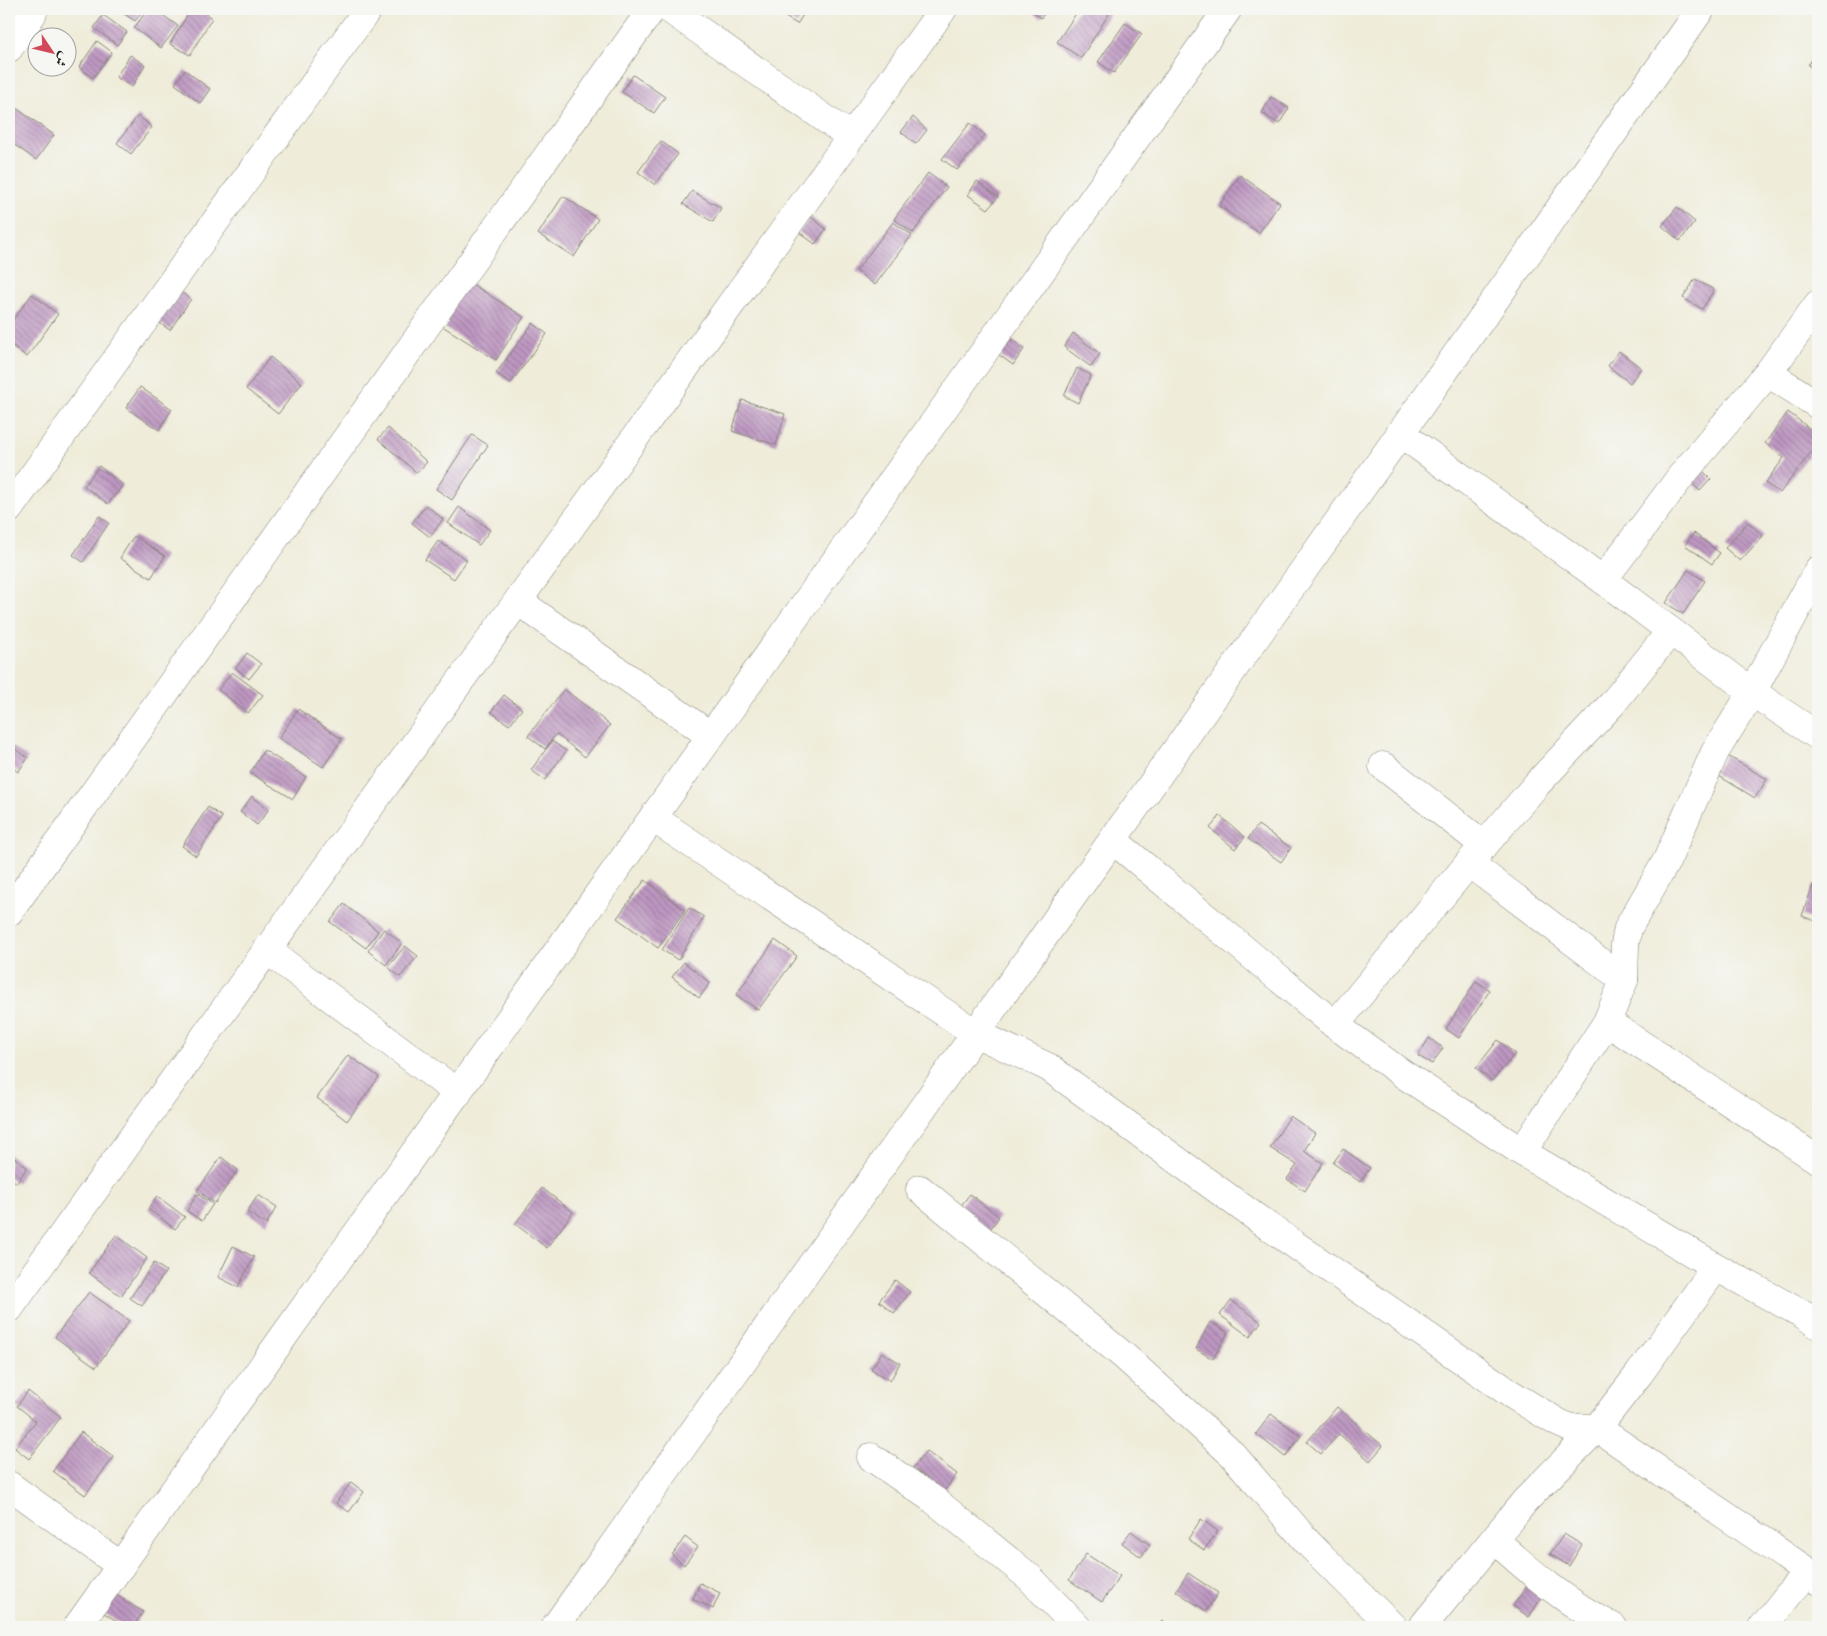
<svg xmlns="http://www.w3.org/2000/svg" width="1827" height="1636" viewBox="0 0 1827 1636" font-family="'IM FELL DW Pica',Amiri,serif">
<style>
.building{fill:url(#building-back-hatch)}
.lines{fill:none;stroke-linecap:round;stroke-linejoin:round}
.minor-casing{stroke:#86847a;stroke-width:29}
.minor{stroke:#fff;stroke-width:28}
</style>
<defs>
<pattern id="building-back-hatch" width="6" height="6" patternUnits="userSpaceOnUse" patternTransform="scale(1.25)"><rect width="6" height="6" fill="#be98c2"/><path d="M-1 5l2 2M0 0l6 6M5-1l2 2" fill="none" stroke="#9a7b9d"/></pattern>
</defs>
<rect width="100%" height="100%" fill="#f6f6f2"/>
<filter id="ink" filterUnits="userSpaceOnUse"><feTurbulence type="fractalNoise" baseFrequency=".02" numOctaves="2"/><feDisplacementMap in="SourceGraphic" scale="10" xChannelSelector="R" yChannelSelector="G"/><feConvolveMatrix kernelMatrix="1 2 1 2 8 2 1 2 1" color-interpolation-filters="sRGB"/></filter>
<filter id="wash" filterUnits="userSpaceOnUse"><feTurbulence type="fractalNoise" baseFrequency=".0096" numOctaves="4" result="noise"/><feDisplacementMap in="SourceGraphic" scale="20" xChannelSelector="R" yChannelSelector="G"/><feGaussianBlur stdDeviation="1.12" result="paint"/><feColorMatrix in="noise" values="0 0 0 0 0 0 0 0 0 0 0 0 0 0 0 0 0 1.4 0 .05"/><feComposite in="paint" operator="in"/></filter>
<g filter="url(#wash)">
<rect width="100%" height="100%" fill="#efecd9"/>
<g id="blocks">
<g class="building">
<polygon points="117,9 144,9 135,21"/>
<polygon points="148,9 154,9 178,26 161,48 134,28"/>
<polygon points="191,9 197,9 212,18 190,55 170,44"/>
<polygon points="786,9 807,9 797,24 782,15"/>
<polygon points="1028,9 1048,9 1041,18"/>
<polygon points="1079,9 1112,9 1081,58 1057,42"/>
<polygon points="103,15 127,32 117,45 94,28"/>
<polygon points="1125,23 1142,34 1114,73 1098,62"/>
<polygon points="97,41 112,52 93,78 79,67"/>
<polygon points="1818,52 1818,73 1808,65"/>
<polygon points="130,55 145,65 132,87 116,77"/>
<polygon points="46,68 57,68 52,73"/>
<polygon points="185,70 210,89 200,103 175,84"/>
<polygon points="633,75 665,97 654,113 622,92"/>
<polygon points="1271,97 1289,108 1279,124 1262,113"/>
<polygon points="9,103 54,135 36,160 9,141"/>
<polygon points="138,116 152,127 131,154 117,143"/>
<polygon points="913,117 927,130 916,144 901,132"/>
<polygon points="970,123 985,135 957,170 942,159"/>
<polygon points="661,141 678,154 655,185 638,172"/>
<polygon points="928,173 947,187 913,233 894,219"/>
<polygon points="1240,175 1280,203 1259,233 1219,206"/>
<polygon points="977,181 998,197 988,209 968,195"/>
<polygon points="692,191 721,208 713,222 683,204"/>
<polygon points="563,196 598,219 574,257 538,234"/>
<polygon points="1677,207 1695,222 1680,241 1662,226"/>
<polygon points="811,217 826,229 815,244 799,232"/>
<polygon points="893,222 912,235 875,285 856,271"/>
<polygon points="461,277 524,317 496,360 433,320"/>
<polygon points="1695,279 1714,290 1702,309 1683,298"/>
<polygon points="168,283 191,299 170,330 147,315"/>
<polygon points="32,294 58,314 27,357 9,343 9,319 12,321"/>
<polygon points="533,323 547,334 511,383 496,373"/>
<polygon points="1073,333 1100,354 1091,367 1064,347"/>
<polygon points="1011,339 1024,349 1013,365 999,355"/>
<polygon points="1619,351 1641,368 1630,383 1608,366"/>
<polygon points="270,357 302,383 278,414 246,389"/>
<polygon points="1077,368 1091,375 1078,403 1064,396"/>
<polygon points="140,387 172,409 159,430 126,408"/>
<polygon points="742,400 785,414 776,445 732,431"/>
<polygon points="9,401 14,406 9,412"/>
<polygon points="1788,412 1818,435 1818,443 1780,493 1765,483 1784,458 1765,443"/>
<polygon points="388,428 427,462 417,473 378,439"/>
<polygon points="472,435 488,445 452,500 436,489"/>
<polygon points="1690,458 1711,479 1700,491 1678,470"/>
<polygon points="99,466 123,485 108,504 84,486"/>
<polygon points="426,505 443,519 430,537 412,523"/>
<polygon points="459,507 490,530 479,545 448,523"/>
<polygon points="99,516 109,523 83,562 73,555"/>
<polygon points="1748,522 1763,536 1740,561 1725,548"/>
<polygon points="1694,533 1720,553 1712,564 1685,545"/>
<polygon points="134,536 165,556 151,578 120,558"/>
<polygon points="438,541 467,560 454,579 425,560"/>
<polygon points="1688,570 1705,581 1683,614 1666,603"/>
<polygon points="247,653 261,664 249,679 236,668"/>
<polygon points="232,672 263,695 248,713 218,690"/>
<polygon points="564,689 610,725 585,757 556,734 545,749 528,736"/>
<polygon points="504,695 522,709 509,725 491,712"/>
<polygon points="298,709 342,739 323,767 279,738"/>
<polygon points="552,741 566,751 545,780 531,770"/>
<polygon points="9,745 28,758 18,772 9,765"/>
<polygon points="264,750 306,777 293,799 250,773"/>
<polygon points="1726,755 1767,779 1755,798 1714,773"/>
<polygon points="252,796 269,809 257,825 240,812"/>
<polygon points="208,807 222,817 196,856 182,846"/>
<polygon points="1220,816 1245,837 1235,849 1210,828"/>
<polygon points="1258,825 1291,848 1281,862 1248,839"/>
<polygon points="645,880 685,910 658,948 617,918"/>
<polygon points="1813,885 1818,886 1818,922 1802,916"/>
<polygon points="344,904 378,931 366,948 330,922"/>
<polygon points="689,908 704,917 678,960 662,950"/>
<polygon points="384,929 402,943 386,965 368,951"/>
<polygon points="775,940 797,956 758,1010 736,995"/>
<polygon points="405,946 418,956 400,977 388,967"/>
<polygon points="684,962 710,983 699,998 672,977"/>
<polygon points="1476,981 1490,990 1459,1038 1446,1029"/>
<polygon points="1429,1038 1443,1048 1432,1064 1418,1056"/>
<polygon points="1498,1040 1515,1054 1492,1081 1476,1068"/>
<polygon points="348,1055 379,1077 347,1121 317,1098"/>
<polygon points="1290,1116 1315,1133 1304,1151 1323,1163 1305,1191 1287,1179 1297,1165 1270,1148"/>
<polygon points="1343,1149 1370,1168 1360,1182 1333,1163"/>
<polygon points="9,1154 27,1167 17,1183 9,1177"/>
<polygon points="221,1157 238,1170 215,1203 197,1191"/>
<polygon points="542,1188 573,1212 547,1248 515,1224"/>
<polygon points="197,1194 213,1204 202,1221 187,1211"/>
<polygon points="970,1194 999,1217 989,1231 959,1208"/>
<polygon points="258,1195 277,1207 266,1224 247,1212"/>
<polygon points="157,1196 185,1217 175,1229 148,1209"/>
<polygon points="116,1235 147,1258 121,1296 89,1273"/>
<polygon points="233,1246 254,1257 238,1287 218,1277"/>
<polygon points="154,1263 166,1271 142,1306 130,1298"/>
<polygon points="895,1280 910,1292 894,1313 879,1301"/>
<polygon points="89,1292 129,1321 96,1367 55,1337"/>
<polygon points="1231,1300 1261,1322 1250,1337 1220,1315"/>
<polygon points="1210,1322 1228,1332 1213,1359 1196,1349"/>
<polygon points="882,1352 900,1363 890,1381 871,1369"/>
<polygon points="28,1391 61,1417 29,1459 15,1448 36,1421 17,1406"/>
<polygon points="1337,1407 1383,1446 1370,1461 1339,1434 1321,1454 1307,1442"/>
<polygon points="1271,1414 1301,1436 1285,1457 1256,1434"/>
<polygon points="81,1432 114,1457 85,1495 53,1471"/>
<polygon points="926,1451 957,1474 944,1491 913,1468"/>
<polygon points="351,1482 364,1492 349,1512 336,1503"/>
<polygon points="1201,1519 1218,1531 1204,1550 1188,1539"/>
<polygon points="1131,1531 1150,1545 1141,1557 1122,1543"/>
<polygon points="1564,1534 1582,1545 1569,1566 1550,1554"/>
<polygon points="685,1537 698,1547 684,1565 672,1555"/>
<polygon points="1086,1554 1120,1576 1102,1602 1069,1580"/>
<polygon points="1188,1573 1218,1593 1206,1611 1176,1591"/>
<polygon points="700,1583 720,1593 713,1609 693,1599"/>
<polygon points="1526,1587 1542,1597 1529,1617 1513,1606"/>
<polygon points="110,1591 143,1612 133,1627 126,1627 98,1609"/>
<polygon points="1163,1621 1170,1627 1157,1627"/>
</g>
</g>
</g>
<g filter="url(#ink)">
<use href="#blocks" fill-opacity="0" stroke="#86847a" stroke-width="1"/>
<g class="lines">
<defs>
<g id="minor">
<polyline points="669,9 851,137"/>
<polyline points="9,48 33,13"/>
<polyline points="1768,373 1818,405"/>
<polyline points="1400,433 1603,580 1752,692 1818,736"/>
<polyline points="9,509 368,9"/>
<polyline points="1603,580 1682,475 1768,373 1818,304"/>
<polyline points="518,601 711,736"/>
<polyline points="1383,766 1484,845"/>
<polyline points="653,818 975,1033 1048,1067 1265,1224 1511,1394 1557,1422 1570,1428 1597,1428 1807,1571 1818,1581"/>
<polyline points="1113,840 1335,1025 1403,1074 1522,1152 1716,1267 1804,1315 1818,1325"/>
<polyline points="1469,863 1624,980 1607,1022 1818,1160"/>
<polyline points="9,912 652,9"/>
<polyline points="267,950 458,1093"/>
<polyline points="1624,980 1625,944 1628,928 1667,860 1715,752 1752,692 1818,570"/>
<polyline points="1335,1025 1469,863 1537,784 1612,704 1670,632"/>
<polyline points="1522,1152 1607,1022"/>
<polyline points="920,1189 1124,1356 1233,1455 1310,1545 1393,1627"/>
<polyline points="9,1309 943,9"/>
<polyline points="871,1457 934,1500 1029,1577 1077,1627"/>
<polyline points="9,1485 121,1566"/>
<path d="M 1494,1539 C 1531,1573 1568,1604 1613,1627"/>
<polyline points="77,1627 1228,9"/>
<polyline points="555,1627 1701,9"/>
<polyline points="1422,1627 1525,1501 1597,1428 1639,1374 1716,1267"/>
<polyline points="1763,1627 1807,1571"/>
</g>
</defs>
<use href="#minor" class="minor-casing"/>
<use href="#minor" class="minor"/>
</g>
</g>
<rect width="1827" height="1636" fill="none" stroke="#f6f6f2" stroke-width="30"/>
<g transform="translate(52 52) rotate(125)"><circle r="24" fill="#f6f6f2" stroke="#9f9f9c"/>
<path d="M0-4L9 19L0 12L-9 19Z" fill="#d1495b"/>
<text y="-8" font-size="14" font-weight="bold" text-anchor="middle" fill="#1c1c1c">ش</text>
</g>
</svg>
